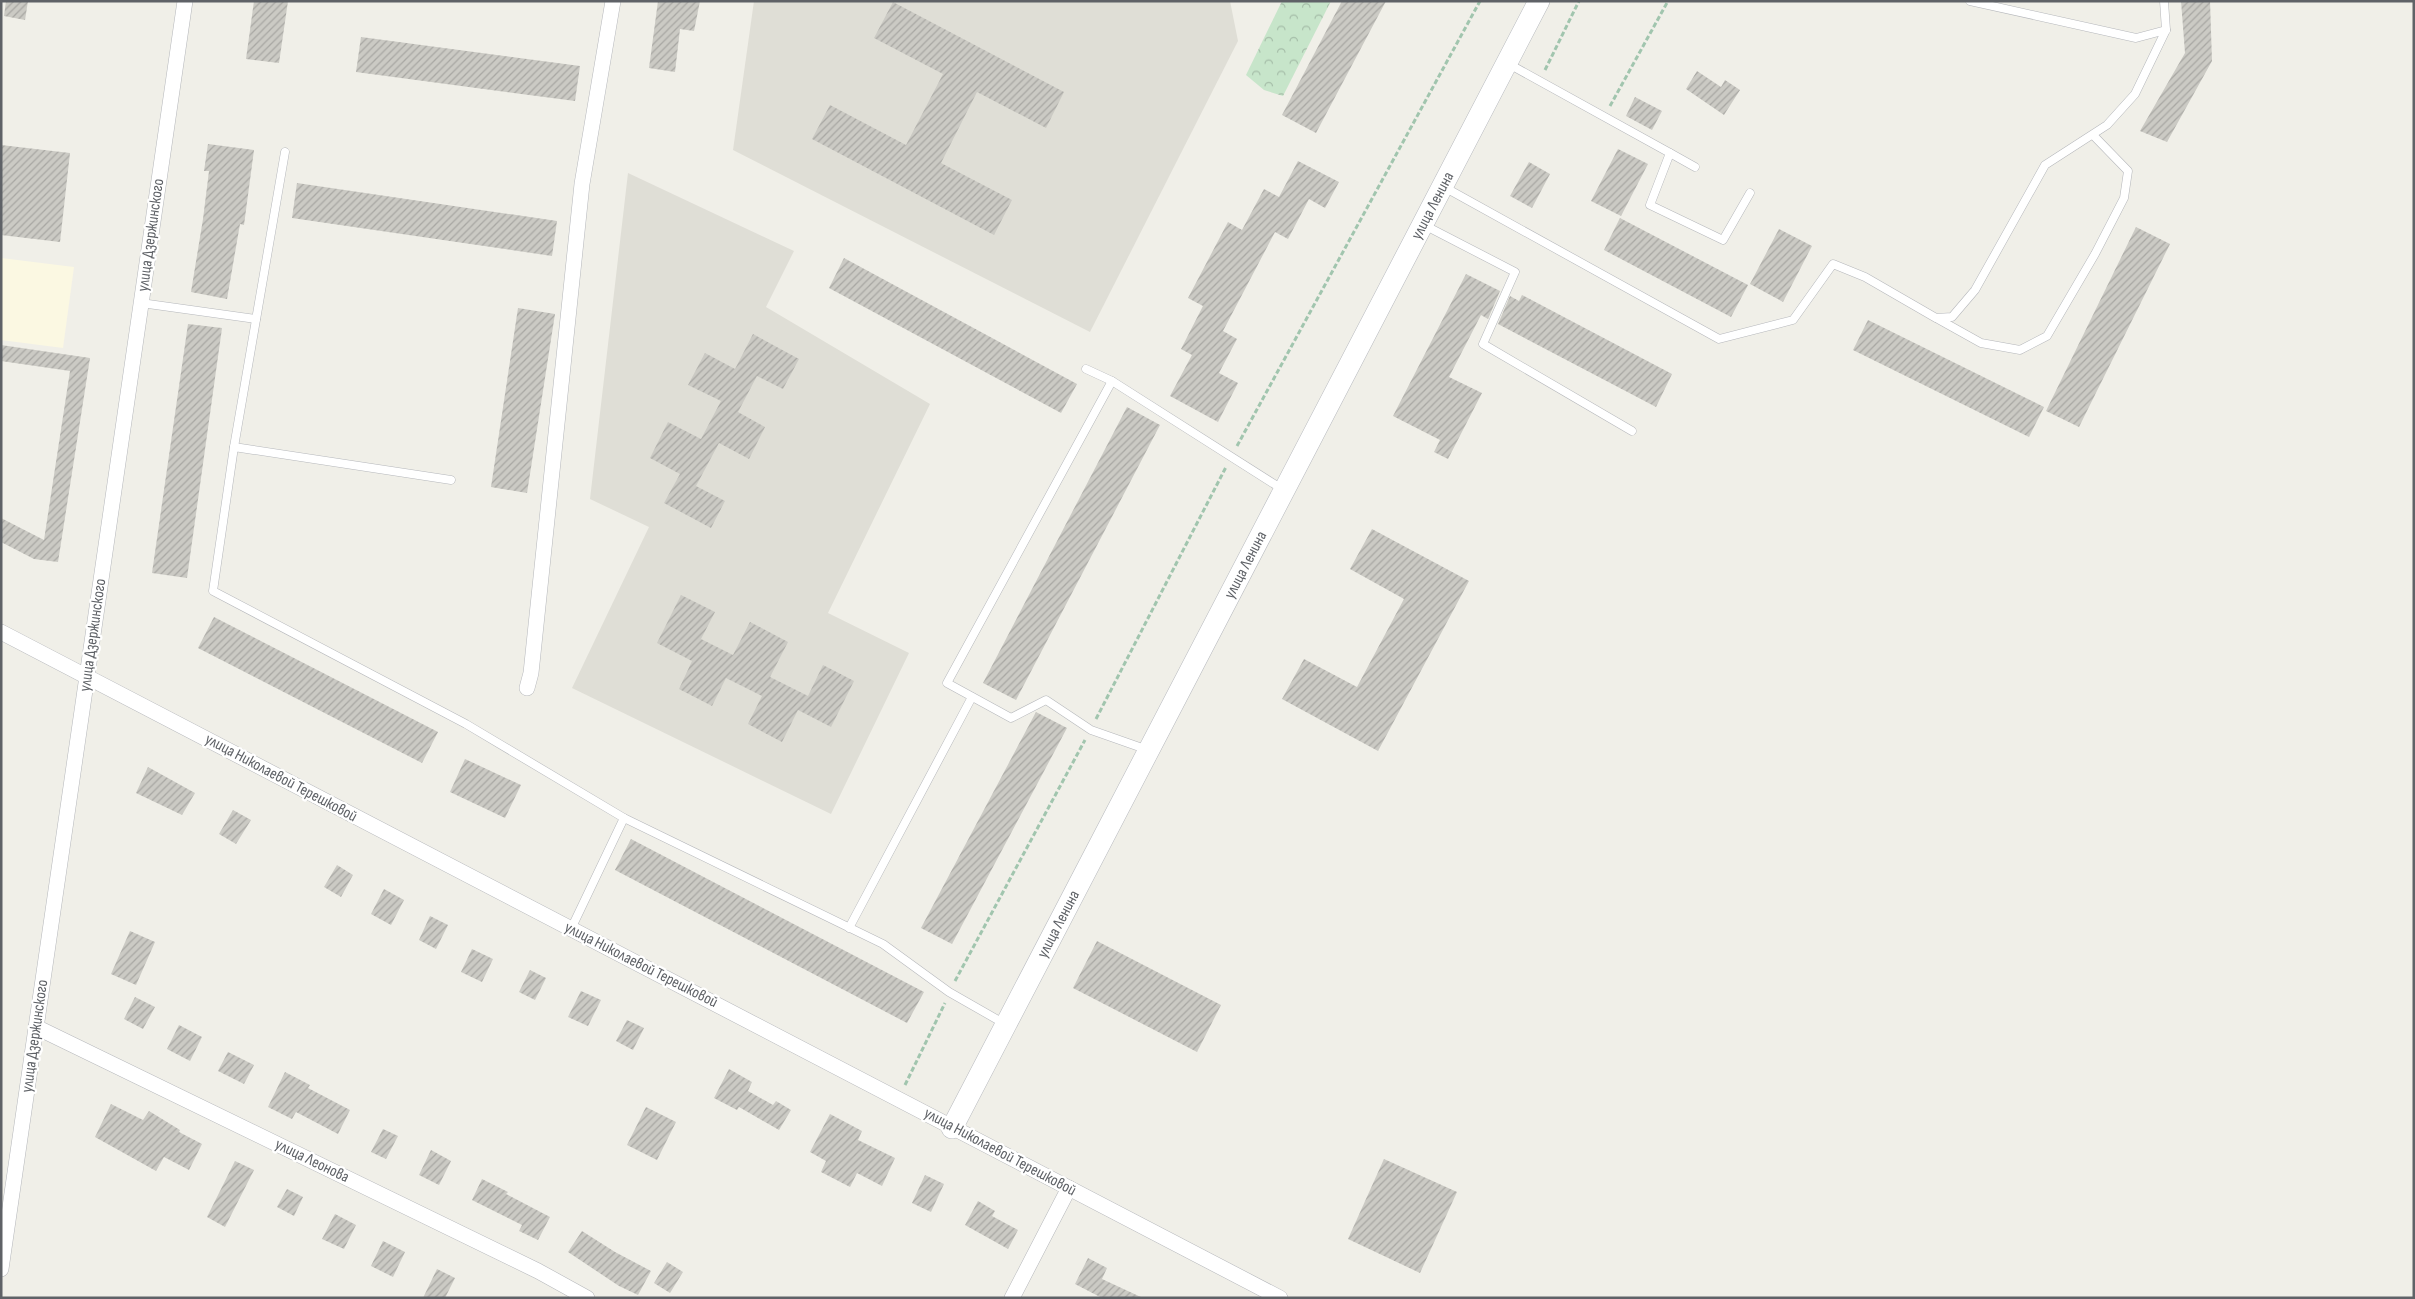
<svg xmlns="http://www.w3.org/2000/svg" width="2415" height="1299" viewBox="0 0 2415 1299" font-family="'Sofia Sans Condensed',sans-serif">
<style>
.commercial{fill:#fbf8e2}
.education{fill:#dfded6}
.forest{fill:url(#forest-crowns)}
.building{fill:url(#building-hatch)}
.lines{fill:none;stroke-linecap:round;stroke-linejoin:round}
.lane-casing{stroke:#b5b7bb;stroke-width:9}
.street-casing{stroke:#b5b7bb;stroke-width:16}
.secondary-casing{stroke:#b6b9be;stroke-width:22}
.path{stroke:#a1c5ae;stroke-width:3;stroke-dasharray:5 2.5;stroke-linecap:butt}
.lane{stroke:#fff;stroke-width:8}
.street{stroke:#fff;stroke-width:15}
.secondary{stroke:#fff;stroke-width:21}
.labels{text-anchor:middle;dominant-baseline:central;stroke-width:4.5;stroke-linejoin:round;paint-order:stroke}
.street-label{font-size:16px;fill:#5f6267;stroke:#fff}
</style>
<defs>
<pattern id="forest-crowns" width="20" height="18" patternUnits="userSpaceOnUse" patternTransform="scale(1.25)"><rect width="20" height="18" fill="#c7e5ca"/><path d="M2 6a3 3 0 1 1 6 0M12 15a3 3 0 1 1 6 0" fill="none" stroke="#a5bda8"/></pattern>
<pattern id="building-hatch" width="6" height="6" patternUnits="userSpaceOnUse" patternTransform="scale(1.25)"><rect width="6" height="6" fill="#cbcac4"/><path d="M-1 1l2-2M0 6l6-6M5 7l2-2" fill="none" stroke="#a8a7a3"/></pattern>
</defs>
<rect width="100%" height="100%" fill="#f0efe8"/>
<polygon class="commercial" points="1,258 74,267 63,348 1,340"/>
<g class="education">
<polygon points="754,1 1230,1 1238,41 1090,332 733,150"/>
<polygon points="628,173 794,251 766,307 930,404 828,613 909,653 831,814 572,688 649,527 590,499"/>
</g>
<polygon class="forest" points="1282,1 1331,1 1283,96 1264,90 1246,75"/>
<g class="building">
<polygon points="6,1 28,1 25,20 4,16"/>
<polygon points="254,1 288,1 279,63 246,59"/>
<polygon points="658,1 700,1 694,31 680,29 675,72 649,68"/>
<polygon points="1342,1 1386,1 1316,133 1282,115"/>
<polygon points="2181,1 2210,1 2212,61 2167,142 2140,131 2185,53"/>
<polygon points="893,2 1064,92 1046,128 977,92 941,163 1012,200 994,235 812,139 830,105 906,145 943,74 874,38"/>
<polygon points="361,37 580,66 575,101 356,72"/>
<polygon points="1697,71 1721,87 1725,80 1740,90 1724,115 1686,89"/>
<polygon points="1635,97 1662,111 1652,130 1626,116"/>
<polygon points="208,144 254,150 244,225 240,224 227,299 191,292 203,219 209,171 204,171"/>
<polygon points="1,145 70,153 60,242 1,235"/>
<polygon points="1618,149 1648,164 1621,216 1591,201"/>
<polygon points="1298,161 1339,182 1325,208 1309,199 1288,239 1275,232 1223,331 1237,339 1219,373 1238,383 1218,422 1170,396 1192,355 1181,349 1203,306 1188,298 1228,222 1242,230 1264,189 1279,197"/>
<polygon points="1529,162 1550,174 1532,208 1510,196"/>
<polygon points="297,183 557,221 552,256 292,218"/>
<polygon points="1620,218 1748,285 1731,317 1604,250"/>
<polygon points="2136,227 2170,244 2079,427 2046,411"/>
<polygon points="1779,229 1812,246 1783,302 1750,284"/>
<polygon points="844,258 1077,384 1061,413 829,288"/>
<polygon points="1466,274 1500,291 1488,319 1481,315 1449,377 1482,393 1448,459 1434,452 1440,440 1393,416"/>
<polygon points="1522,295 1672,374 1656,407 1498,324 1510,296 1519,301"/>
<polygon points="518,308 555,314 527,493 491,487"/>
<polygon points="1868,320 2044,407 2029,437 1853,350"/>
<polygon points="188,324 222,328 187,578 152,573"/>
<polygon points="753,334 799,359 783,389 757,376 738,412 765,427 749,459 719,443 696,486 725,501 711,528 664,503 680,474 650,458 668,422 701,439 721,401 688,385 705,353 735,369"/>
<polygon points="1,345 90,358 58,562 34,559 1,542 1,518 44,540 70,371 1,361"/>
<polygon points="1127,407 1160,425 1016,700 983,683"/>
<polygon points="1372,529 1469,581 1378,751 1282,699 1304,659 1357,687 1404,599 1350,569"/>
<polygon points="681,595 715,612 701,639 733,655 750,622 788,642 770,677 808,696 823,665 854,681 831,727 798,710 782,742 748,724 762,696 726,678 712,706 679,689 692,661 657,643"/>
<polygon points="214,617 438,732 422,763 198,648"/>
<polygon points="1036,712 1067,728 952,944 921,928"/>
<polygon points="465,759 521,785 505,818 450,792"/>
<polygon points="148,767 195,793 182,815 136,793"/>
<polygon points="233,810 251,820 236,844 219,834"/>
<polygon points="631,839 924,992 907,1023 615,870"/>
<polygon points="337,865 353,875 341,897 324,887"/>
<polygon points="384,889 404,900 391,925 371,914"/>
<polygon points="430,916 448,925 436,949 419,940"/>
<polygon points="130,931 155,942 136,985 111,974"/>
<polygon points="1097,941 1221,1005 1197,1052 1073,988"/>
<polygon points="472,949 493,959 482,982 461,972"/>
<polygon points="530,970 546,978 535,1000 519,992"/>
<polygon points="581,991 601,1000 588,1026 568,1017"/>
<polygon points="135,997 155,1007 143,1029 124,1019"/>
<polygon points="627,1020 644,1028 633,1050 616,1041"/>
<polygon points="179,1025 202,1037 190,1061 167,1049"/>
<polygon points="228,1052 254,1065 244,1084 218,1071"/>
<polygon points="729,1069 752,1082 748,1091 773,1105 776,1101 791,1110 779,1130 739,1107 737,1110 714,1098"/>
<polygon points="285,1072 310,1085 308,1088 350,1110 338,1134 296,1112 292,1119 268,1107"/>
<polygon points="111,1104 143,1120 149,1111 180,1130 179,1132 202,1144 189,1170 164,1157 156,1171 95,1137"/>
<polygon points="646,1107 676,1122 657,1160 627,1145"/>
<polygon points="830,1114 862,1131 858,1140 895,1158 882,1186 857,1173 850,1187 821,1172 826,1161 810,1152"/>
<polygon points="383,1129 398,1136 386,1159 371,1152"/>
<polygon points="431,1150 451,1161 439,1185 419,1175"/>
<polygon points="1384,1159 1457,1192 1420,1273 1348,1239"/>
<polygon points="235,1161 254,1170 225,1227 207,1217"/>
<polygon points="925,1175 944,1184 931,1212 912,1203"/>
<polygon points="482,1179 508,1192 506,1194 550,1217 538,1240 519,1231 522,1225 472,1200"/>
<polygon points="287,1189 303,1197 294,1216 277,1207"/>
<polygon points="978,1201 995,1211 992,1216 1018,1230 1008,1249 965,1225"/>
<polygon points="335,1214 356,1225 344,1249 322,1239"/>
<polygon points="582,1231 615,1252 651,1271 638,1295 619,1286 568,1252"/>
<polygon points="383,1241 405,1252 393,1277 371,1266"/>
<polygon points="1088,1258 1107,1268 1102,1279 1143,1298 1102,1298 1075,1284"/>
<polygon points="667,1262 683,1272 670,1293 654,1283"/>
<polygon points="437,1269 455,1278 445,1298 423,1298"/>
</g>
<g class="lines">
<defs>
<g id="lane">
<polyline points="1970,1 2136,38 2166,30"/>
<polyline points="1507,63 1670,153 1650,205 1723,240 1750,193"/>
<polyline points="1670,153 1695,167"/>
<polyline points="1444,187 1719,339 1793,320 1833,264 1865,277 1936,318 1952,317 1975,290 2045,165 2107,125 2135,94 2166,30 2164,1"/>
<polyline points="1424,225 1515,272 1483,344 1632,431"/>
<polyline points="141,303 256,319"/>
<polyline points="1938,319 1981,343 2020,350 2047,336 2095,254 2124,198 2128,171 2093,135"/>
<polyline points="1086,369 1112,381 1282,489"/>
<polyline points="1112,381 947,683 1011,718 1046,700 1091,730 1148,750"/>
<polyline points="234,447 285,152"/>
<polyline points="451,480 234,447 213,591 466,724 624,818 571,929"/>
<polyline points="624,818 883,944 949,992 1005,1024"/>
<polyline points="849,928 972,697"/>
</g>
<g id="street">
<polyline points="1,632 1280,1298"/>
<polyline points="527,688 531,673 582,184 613,1"/>
<polyline points="36,1027 538,1271 587,1298"/>
<polyline points="1,1269 185,1"/>
<polyline points="1012,1298 1069,1188"/>
</g>
<g id="secondary">
<path id="s1" d="M 952,1128 L 1539,1"/>
</g>
</defs>
<use href="#lane" class="lane-casing"/>
<use href="#street" class="street-casing"/>
<use href="#secondary" class="secondary-casing"/>
<g class="path">
<polyline points="1545,70 1579,1"/>
<polyline points="1610,106 1668,1"/>
<polyline points="1237,446 1480,1"/>
<polyline points="1096,719 1226,467"/>
<polyline points="955,981 1085,740"/>
<polyline points="905,1085 945,1003"/>
</g>
<use href="#lane" class="lane"/>
<use href="#street" class="street"/>
<use href="#secondary" class="secondary"/>
</g>
<g class="labels">
<g class="street-label">
<text stroke="none"><textPath href="#s1" startOffset="1040">улица Ленина</textPath></text>
<text transform="translate(151 235) rotate(-82)">улица Дзержинского</text>
<text stroke="none"><textPath href="#s1" startOffset="635">улица Ленина</textPath></text>
<text transform="translate(93 635) rotate(-82)">улица Дзержинского</text>
<text transform="translate(281 778) rotate(28)">улица Николаевой Терешковой</text>
<text stroke="none"><textPath href="#s1" startOffset="230">улица Ленина</textPath></text>
<text transform="translate(641 965) rotate(27)">улица Николаевой Терешковой</text>
<text transform="translate(35 1036) rotate(-82)">улица Дзержинского</text>
<text transform="translate(1000 1152) rotate(28)">улица Николаевой Терешковой</text>
<text transform="translate(312 1161) rotate(26)">улица Леонова</text>
</g>
</g>
<rect width="2415" height="1299" fill="none" stroke="#5f6267" stroke-width="5"/>
</svg>
